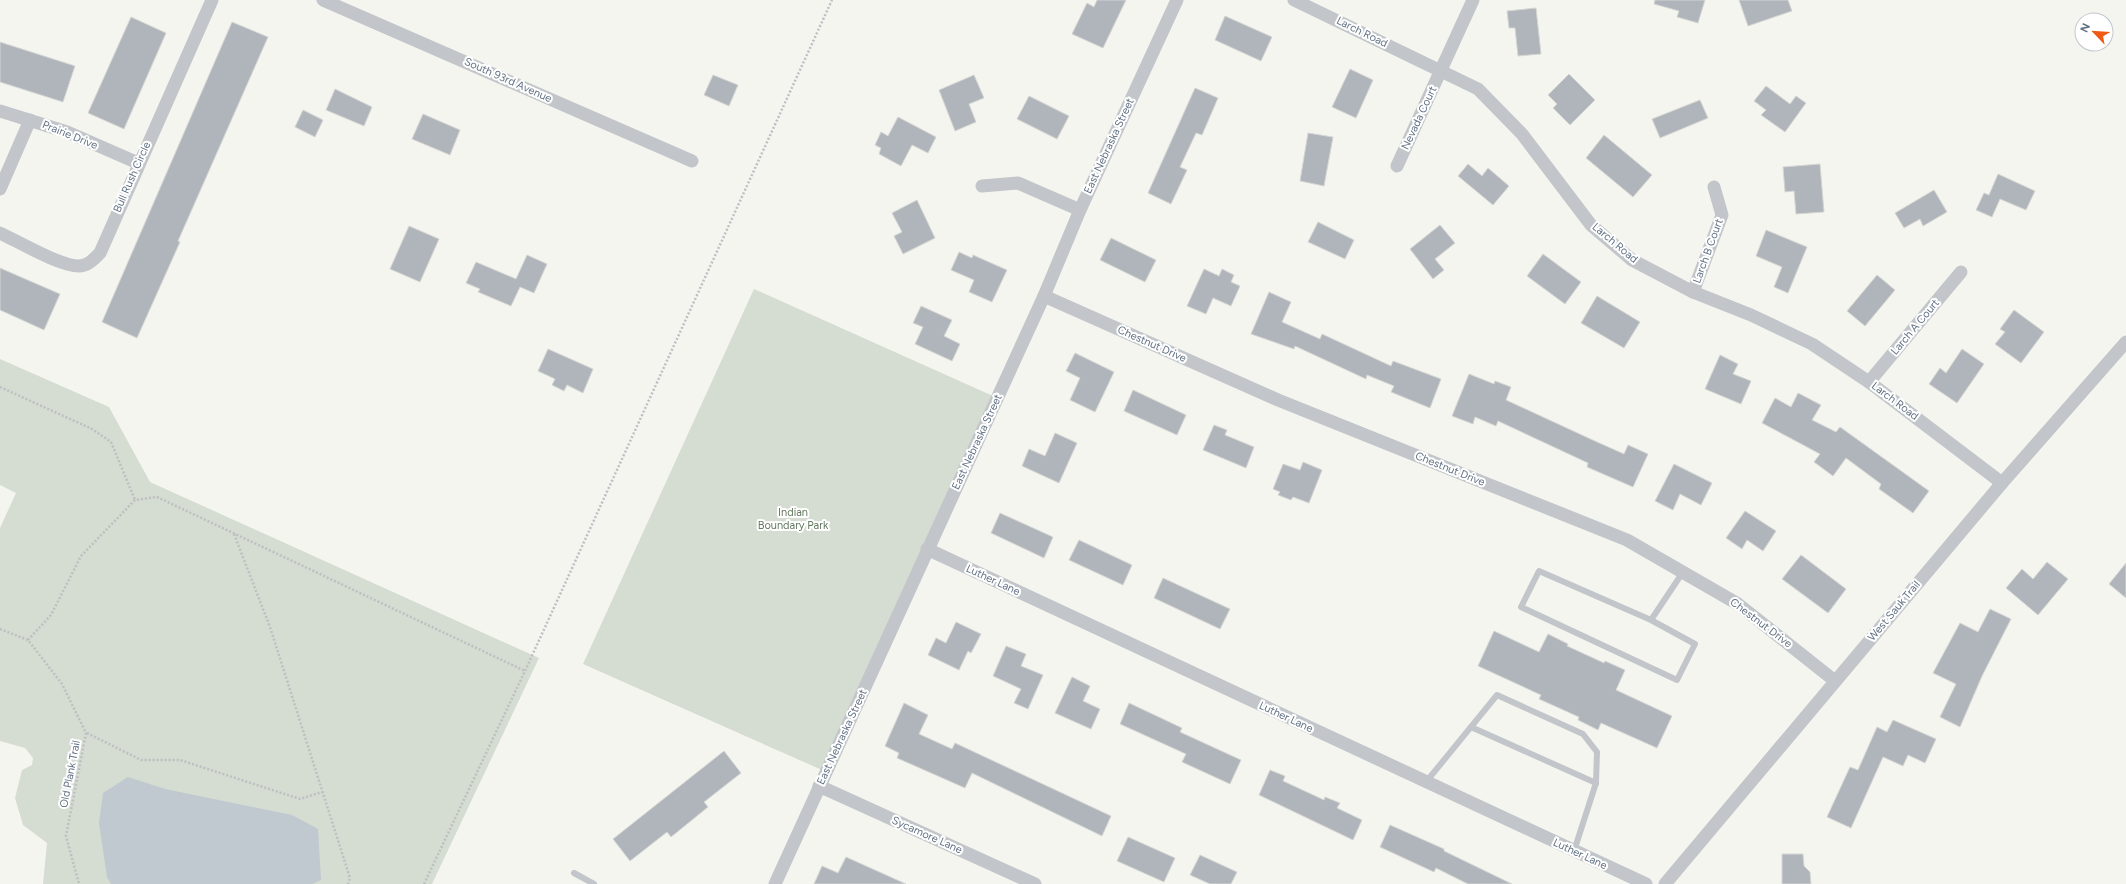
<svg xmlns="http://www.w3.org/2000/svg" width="2126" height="884" viewBox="0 0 2126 884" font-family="Figtree,sans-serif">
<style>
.green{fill:#d5dcd1}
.water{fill:#bfc9cf}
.building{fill:#afb5bb;stroke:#d6d6d3}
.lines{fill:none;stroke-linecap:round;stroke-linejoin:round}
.path{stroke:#bebfc2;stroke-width:2.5;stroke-dasharray:2 2;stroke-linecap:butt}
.lane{stroke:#c2c5c9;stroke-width:6}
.street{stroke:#c2c5c9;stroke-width:13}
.labels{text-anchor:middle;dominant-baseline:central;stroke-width:4;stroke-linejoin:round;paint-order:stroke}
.street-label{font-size:11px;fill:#627284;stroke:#fff}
.park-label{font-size:11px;fill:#647a61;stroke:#fff}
</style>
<rect width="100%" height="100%" fill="#f5f5f0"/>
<g class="green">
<polygon points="754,289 993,396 822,770 583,664"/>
<polygon points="0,359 109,407 150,482 539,658 432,884 43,884 47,843 23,825 15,798 22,770 32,765 33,758 25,748 0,741 0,528 16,493 0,485"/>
</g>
<polygon class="water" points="128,777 165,789 292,815 318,829 321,880 312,884 111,884 107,877 99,823 103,793"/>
<g class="building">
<polygon points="1097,0 1126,0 1103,48 1072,34 1087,3 1094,7"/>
<polygon points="1655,0 1705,0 1698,23 1677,17 1679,11 1654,4"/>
<polygon points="1739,0 1788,0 1792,11 1748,26"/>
<polygon points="1536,8 1541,54 1518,56 1515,28 1509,28 1507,11"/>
<polygon points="1225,16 1272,37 1261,61 1215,40"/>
<polygon points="131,17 166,33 124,129 88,113"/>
<polygon points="232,22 268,37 178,241 180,242 137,338 102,322"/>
<polygon points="0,42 75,66 63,102 0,82"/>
<polygon points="1350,69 1373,80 1356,118 1332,107"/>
<polygon points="1569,74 1595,100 1570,125 1553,108 1557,104 1548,95"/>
<polygon points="713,75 738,85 729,106 704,95"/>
<polygon points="974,75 984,98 969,104 976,122 955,131 939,90"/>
<polygon points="1766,86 1790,104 1796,96 1806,103 1785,132 1761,115 1766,110 1754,101"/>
<polygon points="1195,88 1218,98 1202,135 1196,133 1180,167 1187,170 1171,204 1148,193"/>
<polygon points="335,89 372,107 364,126 326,110"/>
<polygon points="1029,96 1069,116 1057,139 1017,119"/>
<polygon points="1700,100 1708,118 1660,138 1652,119"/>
<polygon points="303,110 323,120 315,137 295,127"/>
<polygon points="423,114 460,130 450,155 412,139"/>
<polygon points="898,117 936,137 928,153 912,145 901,166 879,154 881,148 875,145 881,132 888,136"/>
<polygon points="1308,133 1333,137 1324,186 1300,181"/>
<polygon points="1604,135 1652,175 1633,197 1586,158"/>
<polygon points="1468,164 1482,176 1488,168 1509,186 1493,205 1458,176"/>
<polygon points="1820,164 1824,212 1796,214 1794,191 1785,192 1783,167"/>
<polygon points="1998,174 2035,191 2026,210 2000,199 1992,217 1976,210 1984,193 1989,195"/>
<polygon points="1934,190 1947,212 1923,226 1920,219 1904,228 1895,213"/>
<polygon points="917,200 935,238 903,254 894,236 902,232 892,213"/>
<polygon points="1318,222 1354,240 1345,259 1308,242"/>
<polygon points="1440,225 1455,243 1435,259 1444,270 1433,279 1410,249"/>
<polygon points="409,226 439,239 420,282 390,269"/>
<polygon points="1766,230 1807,247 1788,293 1774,287 1782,267 1756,256"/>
<polygon points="1111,238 1156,260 1145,282 1100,260"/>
<polygon points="959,252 972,258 973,255 1007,270 992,302 969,292 974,280 951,270"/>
<polygon points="1543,254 1581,282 1565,304 1527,276"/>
<polygon points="527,255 547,264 534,293 520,287 511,306 478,292 480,289 466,283 476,262 516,279"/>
<polygon points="0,268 60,294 44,330 0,310"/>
<polygon points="1204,269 1219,276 1222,269 1234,275 1231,282 1240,286 1231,306 1213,298 1206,314 1187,306"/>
<polygon points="1877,275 1895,290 1865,326 1847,311"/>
<polygon points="1269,292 1291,302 1282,322 1320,339 1322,334 1391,366 1393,361 1441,379 1430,408 1391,392 1394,386 1367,375 1366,379 1295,346 1294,349 1251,334"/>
<polygon points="1597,296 1640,322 1624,348 1581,323"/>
<polygon points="921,306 952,320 944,336 960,344 952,361 915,344 923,327 913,323"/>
<polygon points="2014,310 2044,332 2021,363 1995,344 2005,332 2000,329"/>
<polygon points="548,349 593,369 583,393 567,385 564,391 552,385 555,379 538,371"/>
<polygon points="1962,349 1984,364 1957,403 1929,384 1940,368 1946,373"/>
<polygon points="1075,353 1114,372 1095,412 1070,400 1080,378 1066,371"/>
<polygon points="1720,355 1738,364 1733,374 1751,381 1741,404 1705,389"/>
<polygon points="1469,374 1494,384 1495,381 1511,387 1506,400 1597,442 1624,454 1628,445 1648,454 1633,487 1587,467 1588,463 1498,421 1496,426 1475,417 1473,424 1452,416"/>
<polygon points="1133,390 1186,415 1177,435 1124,411"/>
<polygon points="1798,393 1821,405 1812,420 1836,432 1840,427 1929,491 1913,513 1879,489 1881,484 1846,458 1833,476 1814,462 1820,454 1762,423 1775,398 1791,407"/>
<polygon points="1214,425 1227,430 1225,435 1254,447 1246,468 1203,450"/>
<polygon points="1055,433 1077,443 1059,483 1022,466 1029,449 1045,456"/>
<polygon points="1303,462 1322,470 1309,503 1293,497 1291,500 1278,495 1280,492 1273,489 1283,464 1300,470"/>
<polygon points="1674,464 1712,483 1701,505 1680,494 1673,510 1655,501"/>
<polygon points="1745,511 1776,531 1763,551 1747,540 1742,549 1726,538"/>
<polygon points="1000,513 1053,537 1044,558 991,533"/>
<polygon points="1079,540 1132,565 1123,585 1069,560"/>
<polygon points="1801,555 1846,589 1828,613 1782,579"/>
<polygon points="2047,562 2068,579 2038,615 2006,588 2022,569 2033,579"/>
<polygon points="2126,563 2126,598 2109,584"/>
<polygon points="1163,578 1230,609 1220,629 1154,598"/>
<polygon points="1990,609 2011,619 1982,676 1960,727 1940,717 1956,684 1933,673 1960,623 1978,632"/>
<polygon points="956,622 981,634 971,653 968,651 959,670 928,655 936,638 946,643"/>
<polygon points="1494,631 1539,652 1548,634 1568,644 1567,646 1604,663 1605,661 1625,670 1616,690 1672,716 1657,748 1601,723 1598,730 1578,720 1579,717 1539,699 1541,695 1478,666"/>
<polygon points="1006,646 1026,654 1021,666 1043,675 1028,709 1014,703 1021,689 993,676"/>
<polygon points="1072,677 1090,686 1083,701 1100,709 1091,729 1055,713"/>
<polygon points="904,703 928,715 919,734 952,749 955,743 1111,816 1102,836 972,773 965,788 897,758 899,753 885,746"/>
<polygon points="1129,703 1182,728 1180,732 1241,760 1230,784 1182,762 1186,754 1120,724"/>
<polygon points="1893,720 1936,739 1925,763 1908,755 1903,766 1883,757 1851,828 1827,817 1850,767 1858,770 1877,727 1887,732"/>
<polygon points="724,751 741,773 704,802 708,807 671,837 667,832 630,861 613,839"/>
<polygon points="1270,770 1285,776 1283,781 1324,800 1325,797 1340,803 1337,808 1362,820 1353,840 1259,795"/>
<polygon points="1390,825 1444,849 1444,851 1512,884 1468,884 1436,868 1434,872 1380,847"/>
<polygon points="1128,837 1175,858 1164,882 1117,861"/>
<polygon points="1782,854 1803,854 1804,866 1810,872 1811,884 1782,884"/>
<polygon points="1200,855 1237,872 1231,884 1210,884 1190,875"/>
<polygon points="846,857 906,884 814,884 822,866 838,873"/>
</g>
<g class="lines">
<g class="path">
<polyline points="0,387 92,429 111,442 135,500"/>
<polyline points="234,534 270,627 350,878 348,884"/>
<polyline points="0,629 28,640 62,684 86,733 66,836 79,884"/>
<polyline points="28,640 51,615 81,556 135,500 157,497 525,671"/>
<polyline points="87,733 141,760 180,760 300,799 322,792"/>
<polyline points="424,884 525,671 832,0"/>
</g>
<g class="lane">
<polyline points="1651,620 1695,644 1677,680 1521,607 1539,571 1651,620 1683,572"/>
<polyline points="1471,727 1596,783"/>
<polyline points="1426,782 1497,695 1583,734 1597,752 1596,783 1574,851"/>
<polyline points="574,873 594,884"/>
</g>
<g class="street">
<polyline points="323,0 692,161"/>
<polyline points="1294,0 1478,89 1522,134 1591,225 1632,260 1693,292 1751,315 1812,344 1869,382 2002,483"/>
<polyline points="0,111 67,132 138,163"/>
<polyline points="1397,166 1473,0"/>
<polyline points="982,186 1018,183 1080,210"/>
<polyline points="0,189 30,120"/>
<path d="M 0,233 C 19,242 60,266 79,266 C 88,266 94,259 100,253 L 212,0"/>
<polyline points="1693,292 1722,215 1714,187"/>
<polyline points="1044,296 1278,400 1627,540 1738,604 1835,681"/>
<polyline points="1869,382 1961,272"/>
<polyline points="927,549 1646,884"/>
<polyline points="819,786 1035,884"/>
<polyline points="775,884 1044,296 1080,210 1177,0"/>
<polyline points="1665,884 2002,483 2126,342"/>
</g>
</g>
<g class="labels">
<g class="street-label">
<text transform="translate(1362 32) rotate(26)">Larch Road</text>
<text transform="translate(508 80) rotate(24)">South 93rd Avenue</text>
<text transform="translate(1419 118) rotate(-65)">Nevada Court</text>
<text transform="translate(70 135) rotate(22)">Prairie Drive</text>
<text transform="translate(1109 146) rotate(-65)">East Nebraska Street</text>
<text transform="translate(132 177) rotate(-66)">Bull Rush Circle</text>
<text transform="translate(1615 243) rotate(40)">Larch Road</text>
<text transform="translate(1708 251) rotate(-70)">Larch B Court</text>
<text transform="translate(1915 327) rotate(-50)">Larch A Court</text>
<text transform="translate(1152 344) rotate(24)">Chestnut Drive</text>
<text transform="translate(1895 401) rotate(37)">Larch Road</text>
<text transform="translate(977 442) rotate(-65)">East Nebraska Street</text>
<text transform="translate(1450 469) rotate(22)">Chestnut Drive</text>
<text transform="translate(993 580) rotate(25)">Luther Lane</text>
<text transform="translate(1894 611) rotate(-50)">West Sauk Trail</text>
<text transform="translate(1761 623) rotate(37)">Chestnut Drive</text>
<text transform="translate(1286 717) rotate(25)">Luther Lane</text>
<text transform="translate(842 737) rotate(-65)">East Nebraska Street</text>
<text transform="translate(70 774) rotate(-79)">Old Plank Trail</text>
<text transform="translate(927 835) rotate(24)">Sycamore Lane</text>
<text transform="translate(1580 854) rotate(25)">Luther Lane</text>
</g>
<g class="park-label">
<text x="793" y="512">Indian<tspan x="793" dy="13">Boundary Park</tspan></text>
</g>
</g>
<g transform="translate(2094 32) rotate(295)"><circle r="19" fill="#ffffff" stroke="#c0c7ce"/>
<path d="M0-3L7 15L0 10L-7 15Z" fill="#ef5a17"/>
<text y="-6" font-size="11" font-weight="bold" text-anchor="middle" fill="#627284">N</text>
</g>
</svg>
